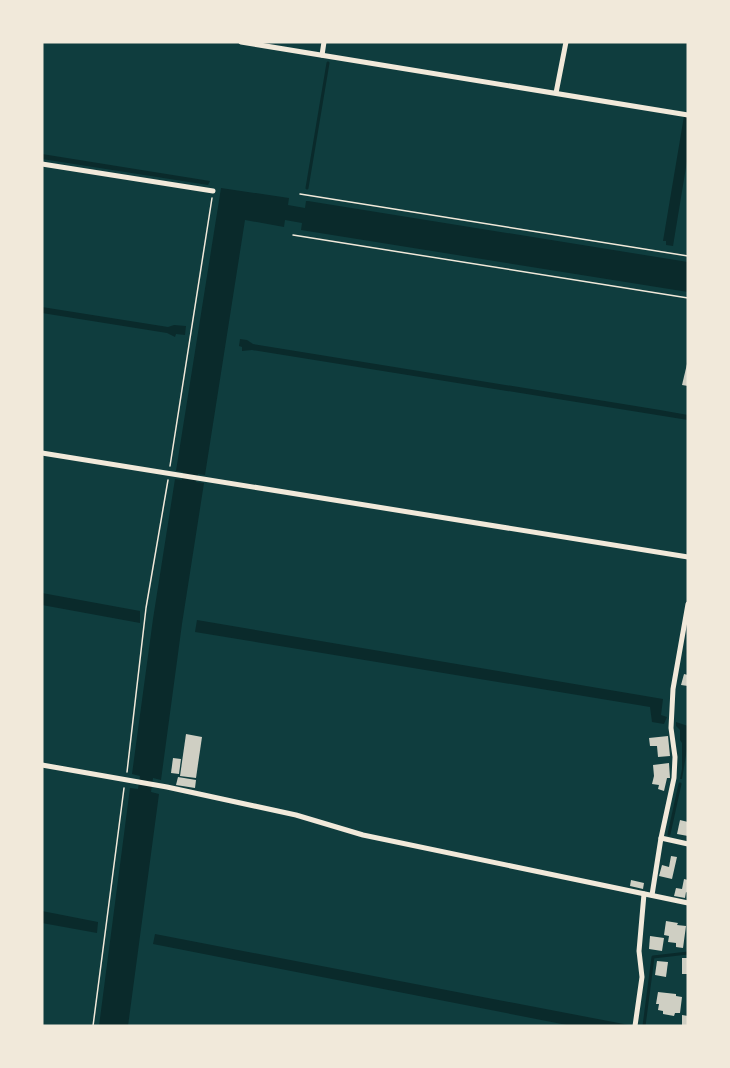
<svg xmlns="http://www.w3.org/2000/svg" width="730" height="1068" viewBox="0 0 730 1068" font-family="'Asap Condensed',sans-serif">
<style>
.water{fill:#0a2a2b}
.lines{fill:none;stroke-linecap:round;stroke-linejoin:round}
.stream{stroke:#0a2a2b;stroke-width:3}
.building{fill:#cfcfc3}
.path{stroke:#f1e9da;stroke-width:1.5}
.minor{stroke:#f1e9da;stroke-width:5}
</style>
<rect width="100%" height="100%" fill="#0f3d3e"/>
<g class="water">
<polygon points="684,116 688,117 688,155 673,246 666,245 666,241 663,241"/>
<polygon points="42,154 210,181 208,185 42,159"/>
<polygon points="221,188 289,198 288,205 305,208 306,201 308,201 688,262 688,292 301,230 302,223 285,220 284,227 245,220 205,475 198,474 196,482 204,483 182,624 161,780 153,778 151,792 159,794 128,1026 99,1026 130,788 138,789 140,776 132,774 153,619 175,479 182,480 183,472 176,471"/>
<polygon points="42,307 168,327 174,325 186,326 185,335 176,334 175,337 167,333 42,313"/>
<polygon points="240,339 247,340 253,344 660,410 688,415 688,420 252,350 242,351 242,347 239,346"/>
<polygon points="42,593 140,611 140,623 42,605"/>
<polygon points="197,620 663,699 661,715 667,717 664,724 652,722 650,707 195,632"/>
<polygon points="676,722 688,726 688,743 682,779 680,779 682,769 682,743 680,740 680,730 676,726"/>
<polygon points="42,911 98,922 97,933 42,923"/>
<polygon points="155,934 629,1025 572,1026 153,944"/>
</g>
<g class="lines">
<g class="stream">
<polyline points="307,188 328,63"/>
<polyline points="688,650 688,653"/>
<polyline points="669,834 680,784"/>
<polyline points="644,1026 653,957 688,953"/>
</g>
</g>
<g class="building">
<polygon points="687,364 688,365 688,386 682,385"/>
<polygon points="684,674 688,675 688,686 681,685"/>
<polygon points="186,734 202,737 196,778 180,776"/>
<polygon points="668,736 670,756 658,757 657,746 650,746 649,738"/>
<polygon points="173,758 181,759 179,774 171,773"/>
<polygon points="669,763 670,778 667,778 664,791 658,789 659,785 652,784 654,776 653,765"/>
<polygon points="178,777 196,780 195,788 176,785"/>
<polygon points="680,820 688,822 688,836 677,834"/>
<polygon points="671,856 677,857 672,879 659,876 662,865 669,867"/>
<polygon points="684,879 688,880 688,893 686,892 685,898 674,896 676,888 682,889"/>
<polygon points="631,880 644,883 643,889 630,886"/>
<polygon points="666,921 678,923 677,925 686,926 683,948 676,947 676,943 668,942 669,936 664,935"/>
<polygon points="650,936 664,938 662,951 649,949"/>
<rect x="682" y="958" width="6" height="16"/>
<polygon points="657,961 668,962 666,977 655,975"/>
<polygon points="658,992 676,994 676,996 682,997 680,1013 675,1013 674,1016 663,1014 663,1011 658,1010 659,1004 656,1004"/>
<polygon points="682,1015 688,1016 688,1025 682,1025"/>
</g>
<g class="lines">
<g class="path">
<polyline points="300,194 688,256"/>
<polyline points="293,235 688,298"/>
<polyline points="170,466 212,198"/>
<polyline points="127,772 146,608 168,480"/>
<polyline points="93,1026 124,788"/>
</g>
<g class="minor">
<polyline points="241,42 688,115"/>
<polyline points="322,55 324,42"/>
<polyline points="556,93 566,42"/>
<polyline points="42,164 213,191"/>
<polyline points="42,453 688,557"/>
<polyline points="42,765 167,787 296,815 363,835 688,903"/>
<polyline points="661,838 688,844"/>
<polyline points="652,895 661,838 674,778 675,757 671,728 673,689 688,604"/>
<polyline points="635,1026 642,977 639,951 644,894"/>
</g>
</g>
<rect width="730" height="1068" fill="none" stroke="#f1e9da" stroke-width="87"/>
</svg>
